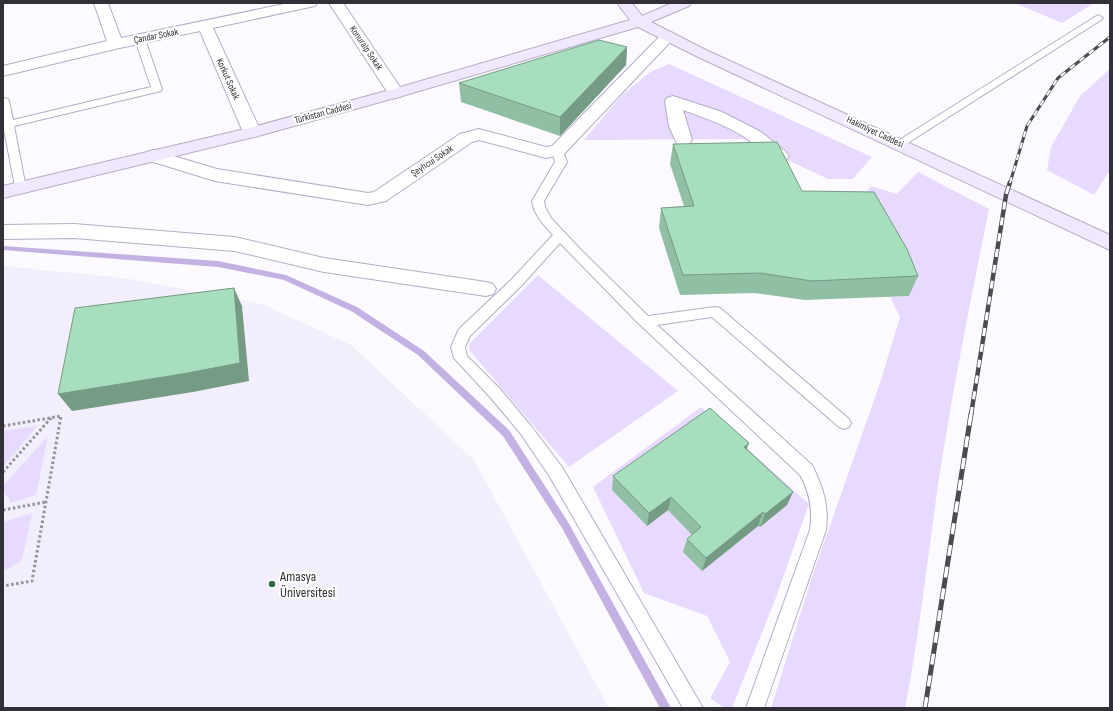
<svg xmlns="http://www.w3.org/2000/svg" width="1113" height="711" viewBox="0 0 1113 711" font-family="'Sofia Sans Condensed',sans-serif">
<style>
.built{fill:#f2eefb}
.green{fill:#e7dafe}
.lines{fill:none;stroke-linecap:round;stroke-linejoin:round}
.stream{fill:#c2b1e2;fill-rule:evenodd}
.lane-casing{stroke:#b5adc5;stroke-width:2}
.street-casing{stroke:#b5adc5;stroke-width:2}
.secondary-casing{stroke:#b5adc5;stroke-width:2}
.path{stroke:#949299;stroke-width:3;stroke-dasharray:2.5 2.5;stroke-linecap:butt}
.lane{fill:#fff;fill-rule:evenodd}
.street{fill:#fff;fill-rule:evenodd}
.secondary{fill:#f0e9fd;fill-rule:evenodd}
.rail-far2-casing{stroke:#4c4952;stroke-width:3}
.rail-far1-casing{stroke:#4c4952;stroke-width:4.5}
.rail-casing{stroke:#4c4952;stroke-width:5}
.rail-far2{stroke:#fff;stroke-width:2;stroke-dasharray:6;stroke-linecap:butt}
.rail-far1{stroke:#fff;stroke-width:3;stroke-dasharray:8;stroke-linecap:butt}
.rail{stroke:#fff;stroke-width:3.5;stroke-dasharray:11;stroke-linecap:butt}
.wall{fill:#90bfa3}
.shaded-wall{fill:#759b85}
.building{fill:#a7debe;stroke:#759b85}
.poi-dot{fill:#30654a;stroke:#fff;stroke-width:1.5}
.labels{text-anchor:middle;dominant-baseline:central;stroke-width:4;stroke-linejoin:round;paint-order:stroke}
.far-street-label{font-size:10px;fill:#322f38;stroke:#fff}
.near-poi-label{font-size:14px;fill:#322f38;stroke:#fff;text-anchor:start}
</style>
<rect width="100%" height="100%" fill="#fcfaff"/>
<polygon class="built" points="3,266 124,278 262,304 351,345 474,460 609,708 3,708"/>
<g class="green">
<polygon points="1015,3 1094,3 1062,23"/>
<polygon points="669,64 872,157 853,179 828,179 743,139 584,140 621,96 650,72"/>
<polygon points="1110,69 1110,170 1094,195 1047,170 1051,147 1080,96"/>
<path d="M 918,172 L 989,209 C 970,303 951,398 937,492 C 927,564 919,637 905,708 L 771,708 L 811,580 L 880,383 L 900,317 L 890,297 L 909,296 L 855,208 L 871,186 L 897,194 Z"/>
<polygon points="538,275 678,391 569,467 469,350 469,344"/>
<polygon points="701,407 809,504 775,600 732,708 724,708 710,698 730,662 707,616 644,593 593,487"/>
<polygon points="37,426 3,467 3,431"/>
<polygon points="48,436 36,495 10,503 9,498 3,492 3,486"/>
<polygon points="32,513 22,560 10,568 3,570 3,522"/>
</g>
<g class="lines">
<polygon class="stream" points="3,246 218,261 286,275 357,307 424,351 509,430 568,522 671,708 660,708 562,528 503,436 418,355 351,311 284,280 218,267 3,250"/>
<defs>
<g id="lane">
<polygon points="1098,15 1103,18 1101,20 903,146 895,146 893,144"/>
<polygon points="140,36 145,39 162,89 161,91 14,126 26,188 24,191 16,191 3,125 3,98 8,99 9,101 13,120 151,87 135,39"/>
<path d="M 558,147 L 562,148 L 567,162 L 544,201 L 545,207 L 551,218 L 581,250 L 645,313 L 648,316 L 715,307 L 720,308 L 849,419 L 851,423 L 849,427 L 844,429 L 839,427 L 712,317 L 657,325 L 812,465 C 823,487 829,505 826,530 L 764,708 L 746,708 L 810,530 C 813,510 810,493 800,475 L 636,321 L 560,243 L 522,285 L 470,336 L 465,347 L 467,356 L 500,389 L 531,426 L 562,467 L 703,708 L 683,708 L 550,477 L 521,434 L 490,397 L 454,358 L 451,347 L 459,329 L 512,279 L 553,235 C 544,225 534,215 532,201 L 555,162 L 552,150 L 554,148 Z"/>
</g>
<g id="street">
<polygon points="94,3 108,3 121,38 289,3 317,3 315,6 310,7 213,28 261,132 258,136 252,137 246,136 243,132 200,31 115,49 3,76 3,66 107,41"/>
<polygon points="329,3 343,3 404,93 402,96 396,98 390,96"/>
<polygon points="668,31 673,33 676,36 673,39 564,154 546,158 479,140 472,142 386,201 368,205 215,181 147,160 144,156 147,152 153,150 217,169 368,193 374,192 460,134 479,129 546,147 552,146 663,33"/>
<path d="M 673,96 L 722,112 L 761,132 L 786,152 L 789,156 L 786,160 C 771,164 761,149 750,141 C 732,127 705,118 683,110 L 692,140 L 689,144 L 683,145 L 677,144 L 669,126 L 665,101 L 667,98 Z"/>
<polygon points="74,224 235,237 324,258 486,282 493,284 496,289 493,294 486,296 324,272 235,251 74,238 3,239 3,225"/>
</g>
<polygon id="secondary" points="617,3 632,3 642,16 672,3 691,3 689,6 651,22 706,50 1110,235 1110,250 696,56 638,27 402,96 258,136 3,198 3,186 249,128 390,90 630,20"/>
</defs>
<use href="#lane" class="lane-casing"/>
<use href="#street" class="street-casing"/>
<use href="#secondary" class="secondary-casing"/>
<g class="path">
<polyline points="3,426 61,416 32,581 3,586"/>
<polyline points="3,472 51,418"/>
<polyline points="3,510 46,502"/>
</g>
<use href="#lane" class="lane"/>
<use href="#street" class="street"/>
<use href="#secondary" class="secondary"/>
<defs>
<polyline id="rail-far2" points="1010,183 1027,126 1058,78 1110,37"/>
<polyline id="rail-far1" points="971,415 1006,195 1010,182"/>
<polyline id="rail" points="925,708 971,414"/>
</defs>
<use href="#rail-far2" class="rail-far2-casing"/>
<use href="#rail-far1" class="rail-far1-casing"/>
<use href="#rail" class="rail-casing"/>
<use href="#rail-far2" class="rail-far2"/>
<use href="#rail-far1" class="rail-far1"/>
<use href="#rail" class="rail"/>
</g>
<g class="wall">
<polygon points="627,47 626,65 560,136 461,102 459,83"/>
<polygon points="673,144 802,191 918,276 909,296 805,300 754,293 680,295 659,228 661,208 684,206 670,164"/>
<polygon points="747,449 793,492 787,505 760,527 758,526 702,571 683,552 687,539 692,535 668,510 647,526 612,490 613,476"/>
</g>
<g class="shaded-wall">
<polygon points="627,47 626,65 560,136 560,117"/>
<polygon points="234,288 242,306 249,381 193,392 72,411 58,394"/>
<polygon points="749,443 744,457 744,447"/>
<polygon points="793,492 787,505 760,527 765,514"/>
<polygon points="671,497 668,510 647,526 649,513"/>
<polygon points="763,512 758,526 702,571 706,558"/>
</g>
<g class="building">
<polygon points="599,40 627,47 560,117 459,83"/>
<polygon points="777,142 802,191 874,192 907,249 918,276 812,281 760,273 683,275 661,208 694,206 673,144"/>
<polygon points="234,288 240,363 182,374 58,394 75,308"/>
<polygon points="710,408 749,443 744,447 793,492 765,514 763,512 706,558 687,539 701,527 671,497 649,513 613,476"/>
</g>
<circle class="poi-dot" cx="272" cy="584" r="4"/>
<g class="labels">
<g class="far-street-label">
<text transform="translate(156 36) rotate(-11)">Çandar Sokak</text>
<text transform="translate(366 48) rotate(56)">Konuralp Sokak</text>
<text transform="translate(228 79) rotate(66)">Korkut Sokak</text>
<text transform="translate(323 113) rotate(-15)">Türkistan Caddesi</text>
<text transform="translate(875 132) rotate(25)">Hakimiyet Caddesi</text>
<text transform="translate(432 161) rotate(-34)">Şeyhcui Sokak</text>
</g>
<g class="near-poi-label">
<text x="280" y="576">Amasya<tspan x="280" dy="16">Üniversitesi</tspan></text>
</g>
</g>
<rect width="1113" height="711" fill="none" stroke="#322f38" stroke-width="8"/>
</svg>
